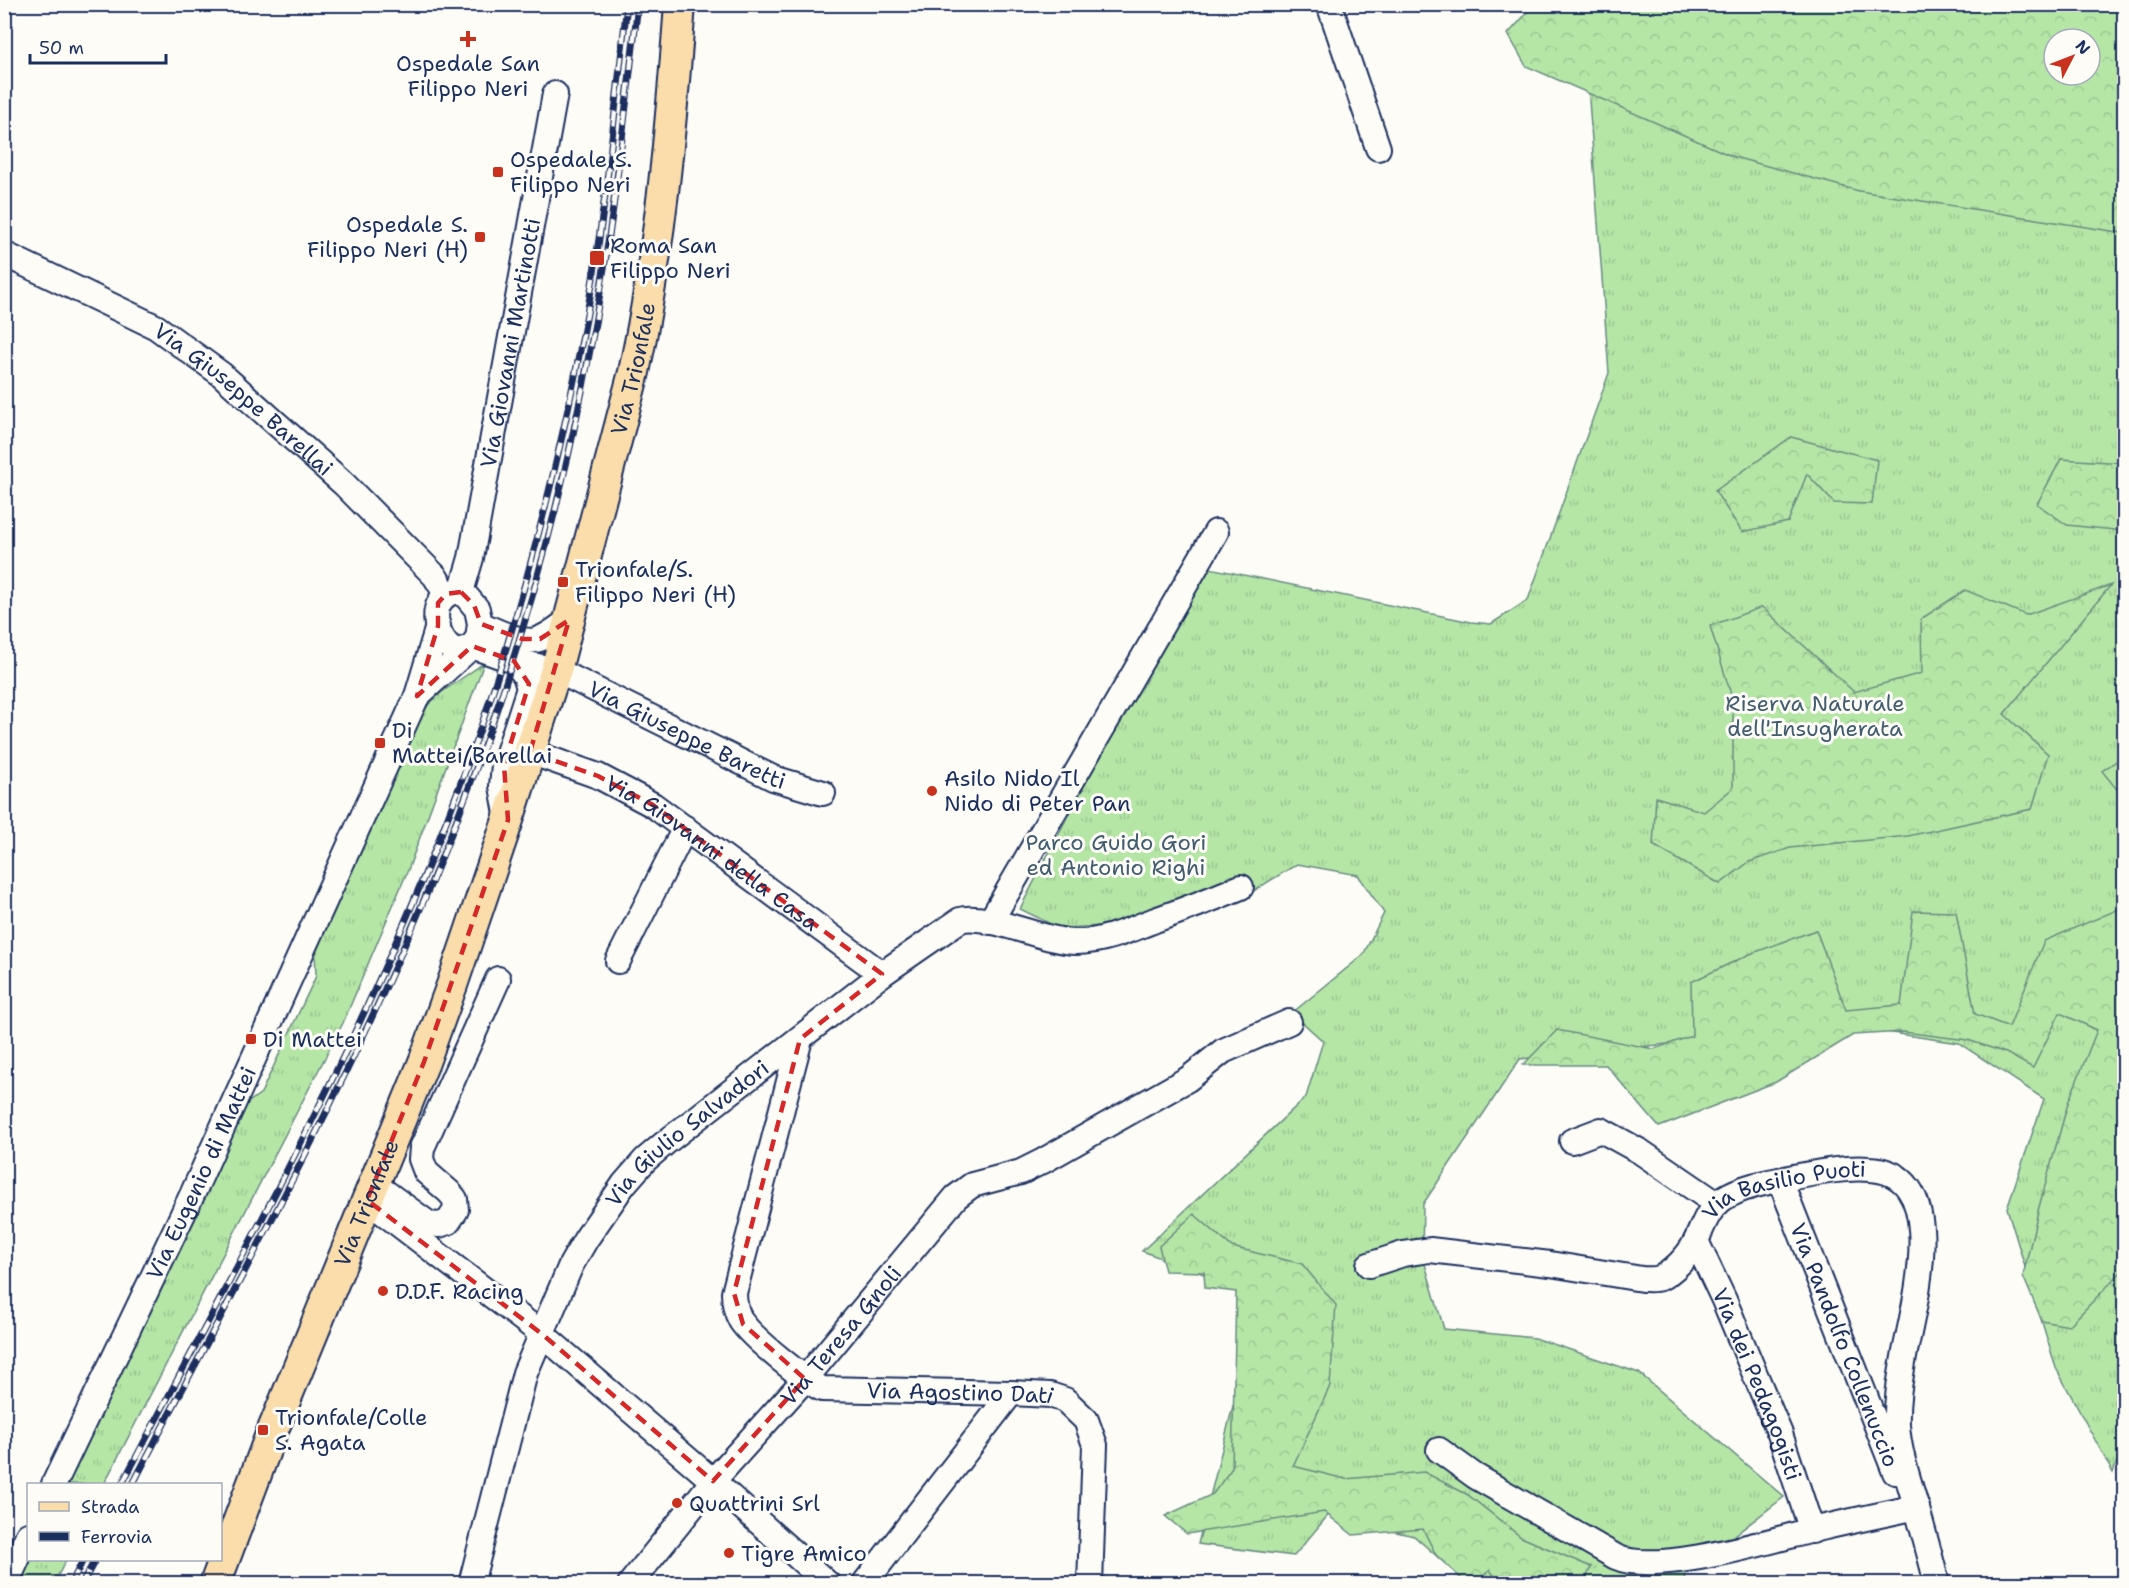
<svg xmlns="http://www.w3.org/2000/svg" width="2129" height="1588" viewBox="0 0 2129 1588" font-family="'Shantell Sans',sans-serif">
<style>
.grass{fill:url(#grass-tufts);stroke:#688a82;stroke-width:1.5;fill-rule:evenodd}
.forest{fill:url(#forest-crowns);stroke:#688a82;stroke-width:1.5;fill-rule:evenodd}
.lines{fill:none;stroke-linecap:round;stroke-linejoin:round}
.minor-casing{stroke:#1b2f5e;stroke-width:28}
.major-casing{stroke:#1b2f5e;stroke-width:34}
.minor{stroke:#fdfcf7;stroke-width:24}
.major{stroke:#faddab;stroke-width:30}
.rail-casing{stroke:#1b2f5e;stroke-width:7}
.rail{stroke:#fdfcf7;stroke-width:4.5;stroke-dasharray:14;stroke-linecap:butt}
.marked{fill:none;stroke:#d62828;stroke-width:4.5;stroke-dasharray:12 8;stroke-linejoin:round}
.poi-dot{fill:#c8321e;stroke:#fdfcf7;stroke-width:2}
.labels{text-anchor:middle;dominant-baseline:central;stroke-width:6;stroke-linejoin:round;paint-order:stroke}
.poi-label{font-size:22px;fill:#1b2f5e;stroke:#fdfcf7;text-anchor:start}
.street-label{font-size:22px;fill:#1b2f5e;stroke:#fdfcf7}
.park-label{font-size:22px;fill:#425d70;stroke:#fdfcf7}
</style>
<defs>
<pattern id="grass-tufts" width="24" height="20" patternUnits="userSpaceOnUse" patternTransform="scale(1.5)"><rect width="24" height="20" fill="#b5e6a6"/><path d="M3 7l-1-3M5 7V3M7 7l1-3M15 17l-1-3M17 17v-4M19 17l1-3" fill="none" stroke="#9bc691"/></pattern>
<pattern id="forest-crowns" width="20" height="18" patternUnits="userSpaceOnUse" patternTransform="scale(1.5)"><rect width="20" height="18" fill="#b5e6a6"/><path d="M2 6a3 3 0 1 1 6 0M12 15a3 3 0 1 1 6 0" fill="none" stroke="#9bc691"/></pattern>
</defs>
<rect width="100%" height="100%" fill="#fdfcf7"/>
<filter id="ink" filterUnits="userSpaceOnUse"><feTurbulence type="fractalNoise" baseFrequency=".0167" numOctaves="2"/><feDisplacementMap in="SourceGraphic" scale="12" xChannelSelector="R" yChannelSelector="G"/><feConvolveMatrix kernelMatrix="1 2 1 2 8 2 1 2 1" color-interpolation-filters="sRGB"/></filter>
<g filter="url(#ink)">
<g class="grass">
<path d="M 2124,5 L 2124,1441 L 2113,1473 L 2056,1368 L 2007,1208 L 2044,1099 L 1959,1043 L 1845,1026 L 1520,1059 L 1423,1204 L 1422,1254 L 1444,1329 L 1535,1338 L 1639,1373 L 1784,1497 L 1685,1574 L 1686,1583 L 1467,1583 L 1414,1536 L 1374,1527 L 1340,1501 L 1294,1556 L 1198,1544 L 1236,1394 L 1284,1304 L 1142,1251 L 1306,1097 L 1323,1041 L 1292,1013 L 1363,955 L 1384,913 L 1358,875 L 1297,864 L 1247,895 L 1107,926 L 1059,928 L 1020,909 L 1108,738 L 1200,566 L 1471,622 L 1491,624 L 1528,600 L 1609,373 L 1588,86 ZM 2054,39 L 2090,39 L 2090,75 L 2054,75 Z"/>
<polygon points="484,663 408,870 343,1023 104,1484 60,1484 242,1107 261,1093 316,976 315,951 416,724 428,705 442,692"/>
<polygon points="28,1560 66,1560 54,1583 15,1584"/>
</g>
<g class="forest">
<path d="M 1534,5 L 2124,5 L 2124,233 L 1859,191 L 1734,157 L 1526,66 L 1508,34 ZM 2054,39 L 2090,39 L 2090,75 L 2054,75 Z"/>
<polygon points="1791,437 1877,460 1872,504 1834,503 1807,474 1788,522 1742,532 1715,491"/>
<polygon points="2061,459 2124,463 2124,531 2067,525 2037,504"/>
<polygon points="2111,585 2004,714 2048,754 2032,809 1908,836 1790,848 1749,862 1720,884 1653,845 1656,797 1704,812 1733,788 1733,701 1710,626 1762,607 1854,692 1922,673 1921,619 1965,590 2026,615"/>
<polygon points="2124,756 2124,798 2102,771"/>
<polygon points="2119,909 2124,913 2124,1269 2069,1326 2042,1321 2023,1276 2039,1207 2068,1103 2097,1030 2060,1013 2033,1068 2006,1053 1968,1040 1903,1032 1853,1035 1776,1082 1659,1127 1606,1065 1523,1065 1557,1030 1654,1049 1692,1036 1691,982 1750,954 1816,930 1846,1010 1901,1005 1913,911 1956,912 1975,1014 2009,1027 2044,941"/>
<polygon points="1194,1214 1232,1247 1302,1264 1336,1305 1330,1386 1293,1466 1345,1479 1424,1472 1468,1495 1521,1537 1591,1567 1584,1583 1571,1583 1540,1576 1539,1583 1500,1583 1490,1570 1475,1583 1466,1583 1436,1555 1423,1529 1353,1535 1324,1512 1187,1534 1165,1516 1213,1494 1232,1468 1236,1292 1205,1288 1204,1272 1165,1271 1159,1246"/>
</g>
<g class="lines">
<defs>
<g id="minor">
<polyline points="1329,4 1378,148"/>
<path id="s1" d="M 4,254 L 156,327 L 221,374 L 344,484 L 435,576 L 446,594"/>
<path id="s2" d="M 461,592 L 471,558 L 555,94"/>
<path d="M 480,624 C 494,630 521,644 536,640 C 548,637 559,627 569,620"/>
<path id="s3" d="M 472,646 L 514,661 L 556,670 L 773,778 L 823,793"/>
<path d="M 417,696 L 472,646 L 478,638 L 480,624 L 477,609 L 466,596 L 457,591 C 426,596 433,640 456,651 L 469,648"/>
<path id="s4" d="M 530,752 L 598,776 L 653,805 L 882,974"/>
<polyline points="508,819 502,786 504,765 529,688 525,675 514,661"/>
<polyline points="990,922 1216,532"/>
<polyline points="618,961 685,828"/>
<path id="s5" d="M 800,1039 L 734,1293 C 734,1303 736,1312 741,1321 C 752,1338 803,1379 822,1389 L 1011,1393 L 1050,1395 L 1065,1400 L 1086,1420 L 1095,1445 L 1090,1584"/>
<polyline points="1572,1141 1601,1130 1641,1152 1717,1204"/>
<path id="s6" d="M 1780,1180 L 1895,1472"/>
<polyline points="374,1184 429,1224 439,1225 448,1222 456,1210 455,1199 449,1192 426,1172 421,1159 422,1148 498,979"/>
<polyline points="367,1200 542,1334 713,1481 828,1584"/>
<path id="s7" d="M 1696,1241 L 1724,1300 L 1780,1434 L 1812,1531"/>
<path id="s8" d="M 1369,1265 L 1403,1254 L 1430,1250 L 1550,1264 L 1642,1279 C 1647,1279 1654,1280 1660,1278 C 1673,1272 1688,1256 1695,1243 C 1703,1227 1707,1209 1724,1198 C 1743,1186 1768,1182 1789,1178 C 1816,1173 1842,1167 1870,1169 C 1953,1173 1913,1308 1904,1357 C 1900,1380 1896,1402 1897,1425 C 1899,1454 1909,1481 1917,1509 C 1924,1534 1931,1559 1937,1584"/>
<path d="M 1439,1450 L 1475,1476 L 1616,1557 C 1656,1575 1766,1542 1809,1531 C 1845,1522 1881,1515 1917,1507"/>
<path id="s9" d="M 54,1484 L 192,1195 L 417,696 L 438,626"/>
<polyline points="6,1584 28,1535"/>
<path id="s10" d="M 471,1584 L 525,1373 L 571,1265 L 586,1239 L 624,1184 L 645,1160 L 665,1143 L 882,974 L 960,920 C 985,912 1045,942 1076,942 C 1103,942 1130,930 1155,920 C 1184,910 1212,899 1241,887"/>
<path id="s11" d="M 630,1584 L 713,1481 L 805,1379 L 956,1197 L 972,1185 L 1021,1172 L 1043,1161 L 1188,1079 L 1223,1051 L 1289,1022"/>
<polyline points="864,1584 1011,1393"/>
</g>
<g id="major">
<path id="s12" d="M 215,1584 L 270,1437 L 424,1062 L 452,985 L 508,820 L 556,670 L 634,372 C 660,251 671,128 680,4"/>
</g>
</defs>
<use href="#minor" class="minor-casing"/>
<use href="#major" class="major-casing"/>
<use href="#minor" class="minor"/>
<use href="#major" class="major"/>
<defs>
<g id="rail">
<path d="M 122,1484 C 256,1230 398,977 489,703 C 530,577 562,449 586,319 C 605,215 615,110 627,4"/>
<path d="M 133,1484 C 193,1367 257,1251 316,1133 C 388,989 454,841 504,688 C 550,547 584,402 606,256 C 619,173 628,88 638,4"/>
<polyline points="71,1584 83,1560"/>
<polyline points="82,1584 95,1560"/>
</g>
</defs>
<use href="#rail" class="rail-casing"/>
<use href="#rail" class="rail"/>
</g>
</g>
<path class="marked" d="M 461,592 L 474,605 L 481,624 L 522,639 L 540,639 L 569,620 L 530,752 L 598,776 L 653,805 L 882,974 L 800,1039 L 734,1293 L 743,1324 L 805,1379 L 713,1481 L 542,1334 L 367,1200 L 424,1062 L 508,820 L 504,765 L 529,684 L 514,661 L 472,646 L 417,696 L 438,626 L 438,603 L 446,594 Z"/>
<g class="poi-dot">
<path d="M465 30h6v6h6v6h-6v6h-6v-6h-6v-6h6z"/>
<rect x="492" y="166" width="12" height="12" rx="3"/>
<rect x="474" y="231" width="12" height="12" rx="3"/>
<rect x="589" y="250" width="16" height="16" rx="3"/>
<rect x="557" y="576" width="12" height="12" rx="3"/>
<rect x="374" y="737" width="12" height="12" rx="3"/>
<circle cx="932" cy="791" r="6"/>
<rect x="245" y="1033" width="12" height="12" rx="3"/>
<circle cx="383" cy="1291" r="6"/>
<rect x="257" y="1424" width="12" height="12" rx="3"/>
<circle cx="677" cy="1503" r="6"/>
<circle cx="729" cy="1553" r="6"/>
</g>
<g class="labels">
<g class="poi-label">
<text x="468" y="63" text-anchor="middle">Ospedale San<tspan x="468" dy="25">Filippo Neri</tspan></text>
<text x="510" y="159">Ospedale S.<tspan x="510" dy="25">Filippo Neri</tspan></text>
<text x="468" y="224" text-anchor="end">Ospedale S.<tspan x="468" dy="25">Filippo Neri (H)</tspan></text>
<text x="610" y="245">Roma San<tspan x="610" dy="25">Filippo Neri</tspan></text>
<text x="575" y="569">Trionfale/S.<tspan x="575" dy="25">Filippo Neri (H)</tspan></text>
<text x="392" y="730">Di<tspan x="392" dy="25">Mattei/Barellai</tspan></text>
<text x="944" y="778">Asilo Nido Il<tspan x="944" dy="25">Nido di Peter Pan</tspan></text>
<text x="263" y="1039">Di Mattei</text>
<text x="395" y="1291">D.D.F. Racing</text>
<text x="275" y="1417">Trionfale/Colle<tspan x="275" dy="25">S. Agata</tspan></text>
<text x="689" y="1503">Quattrini Srl</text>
<text x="741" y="1553">Tigre Amico</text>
</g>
<g class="street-label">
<text stroke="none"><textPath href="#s2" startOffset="254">Via Giovanni Martinotti</textPath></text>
<text stroke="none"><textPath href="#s12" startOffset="1287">Via Trionfale</textPath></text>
<text stroke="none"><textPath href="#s1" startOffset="282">Via Giuseppe Barellai</textPath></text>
<text stroke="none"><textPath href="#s3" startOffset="234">Via Giuseppe Baretti</textPath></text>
<text stroke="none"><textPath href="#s4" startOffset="210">Via Giovanni della Casa</textPath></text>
<text stroke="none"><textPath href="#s10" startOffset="513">Via Giulio Salvadori</textPath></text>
<text stroke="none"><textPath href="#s9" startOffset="344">Via Eugenio di Mattei</textPath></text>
<text stroke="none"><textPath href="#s8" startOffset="460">Via Basilio Puoti</textPath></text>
<text stroke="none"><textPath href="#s12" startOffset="410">Via Trionfale</textPath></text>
<text stroke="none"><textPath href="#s11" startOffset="326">Via Teresa Gnoli</textPath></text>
<text stroke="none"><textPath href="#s6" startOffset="177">Via Pandolfo Collenuccio</textPath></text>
<text stroke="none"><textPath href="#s7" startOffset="156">Via dei Pedagogisti</textPath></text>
<text stroke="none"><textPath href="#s5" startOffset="536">Via Agostino Dati</textPath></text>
</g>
<g class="park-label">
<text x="1815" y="703">Riserva Naturale<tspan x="1815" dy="25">dell'Insugherata</tspan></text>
<text x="1116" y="842">Parco Guido Gori<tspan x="1116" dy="25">ed Antonio Righi</tspan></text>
</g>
</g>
<rect width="2129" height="1588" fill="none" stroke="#fdfcf7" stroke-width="24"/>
<rect x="12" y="12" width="2105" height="1564" fill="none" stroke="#1b2f5e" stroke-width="2" filter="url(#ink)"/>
<rect x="27" y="1483" width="195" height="78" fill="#fdfcf7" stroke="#a3aaba" stroke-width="1.5"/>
<rect x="39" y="1502" width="30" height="9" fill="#faddab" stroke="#a3aaba" stroke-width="1.5"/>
<text x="81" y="1513" font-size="18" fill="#1b2f5e">Strada</text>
<rect x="39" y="1532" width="30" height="9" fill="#1b2f5e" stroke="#a3aaba" stroke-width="1.5"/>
<text x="81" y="1543" font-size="18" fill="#1b2f5e">Ferrovia</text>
<g transform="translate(2072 57) rotate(48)"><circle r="28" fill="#fdfcf7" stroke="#a3aaba" stroke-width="1.5"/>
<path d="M0-4.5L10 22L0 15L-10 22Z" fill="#c8321e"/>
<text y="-9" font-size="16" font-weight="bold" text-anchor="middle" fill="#1b2f5e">N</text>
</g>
<path d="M30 54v9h136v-9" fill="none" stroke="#1b2f5e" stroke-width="3"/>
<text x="39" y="54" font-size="18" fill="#1b2f5e" stroke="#fdfcf7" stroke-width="4.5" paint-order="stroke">50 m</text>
</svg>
